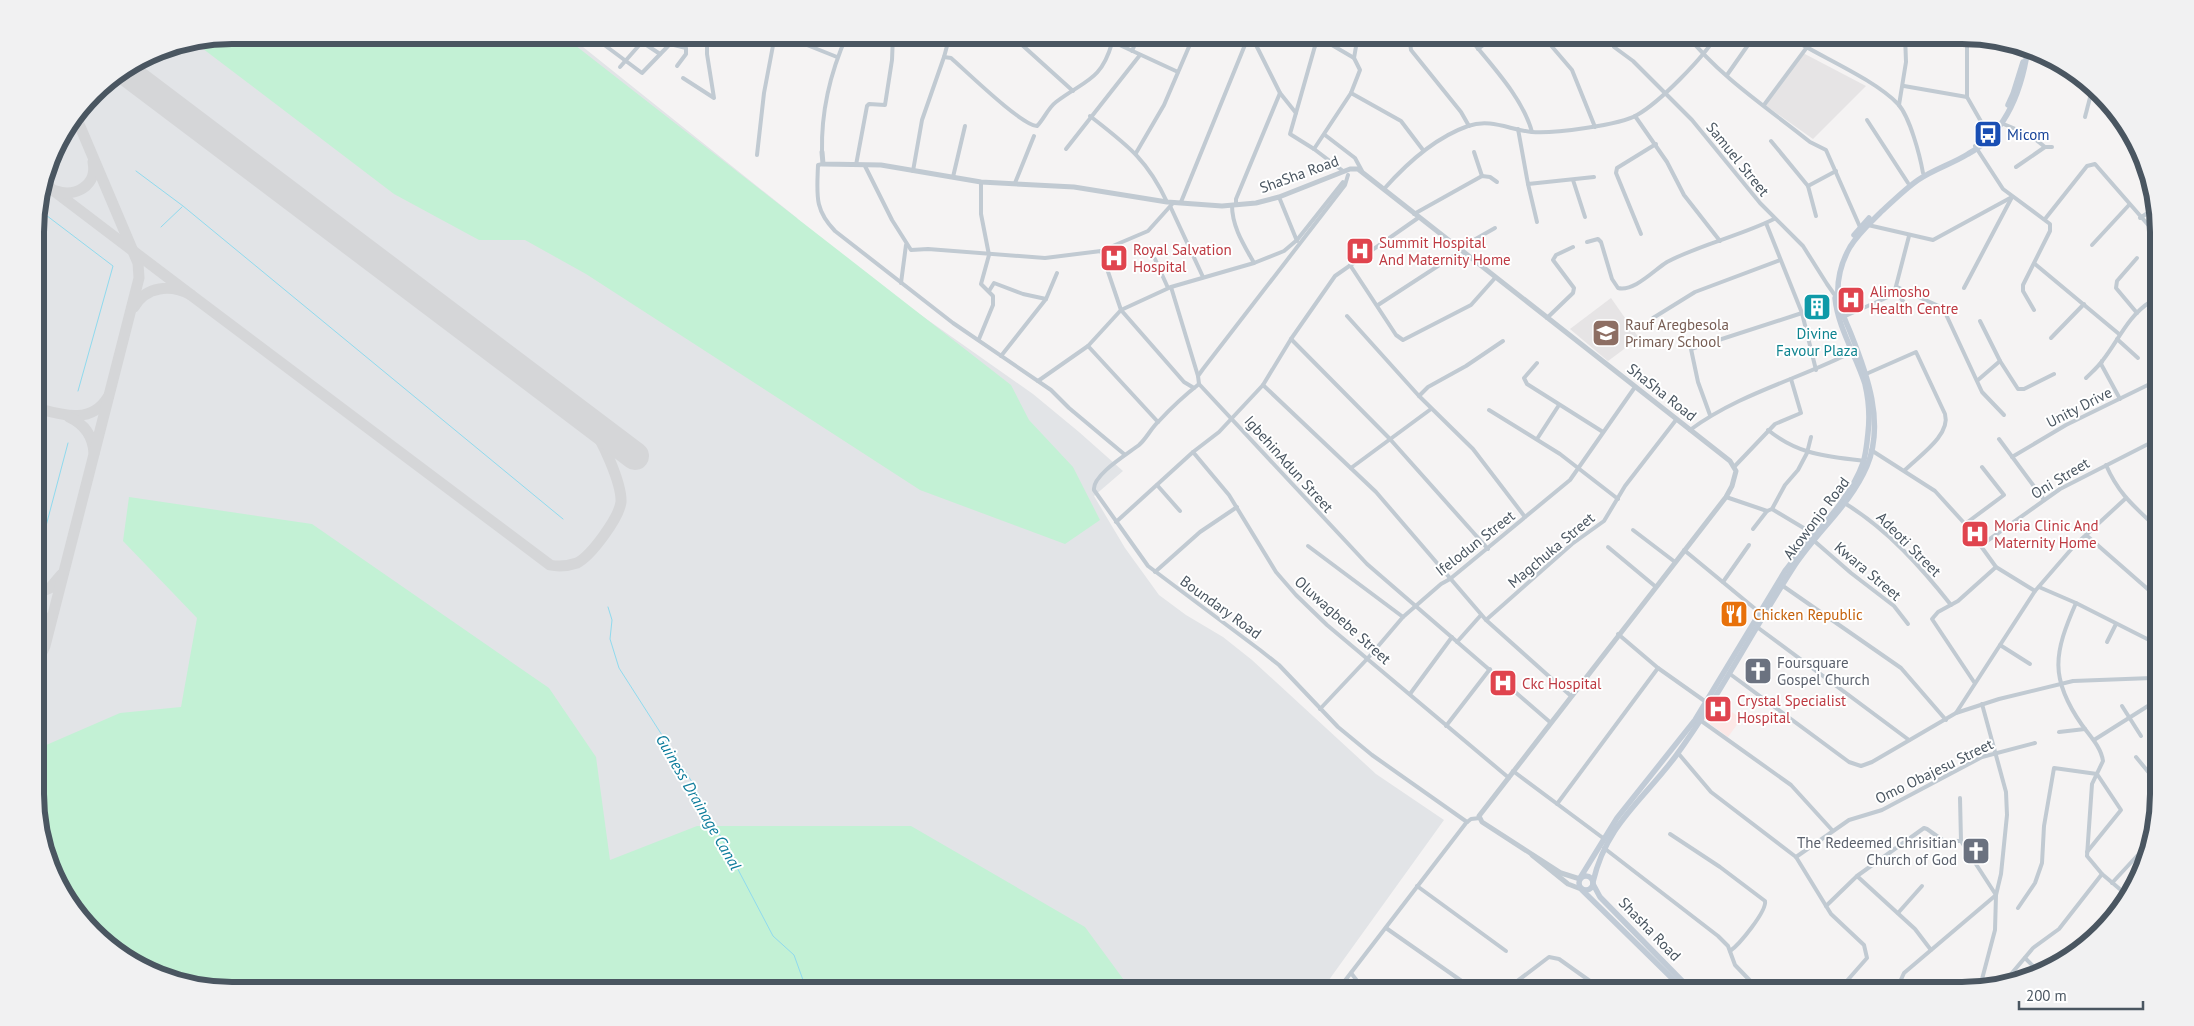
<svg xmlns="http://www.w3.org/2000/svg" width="2194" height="1026" viewBox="0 0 2194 1026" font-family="'PT Sans',sans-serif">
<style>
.education{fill:#e6e4e5}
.medical{fill:#fce8e6}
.airport{fill:#e2e4e7}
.green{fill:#c3f1d5}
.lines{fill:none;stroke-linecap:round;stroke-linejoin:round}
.stream{stroke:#90daee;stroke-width:1}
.taxiway{stroke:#d5d6d8;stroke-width:11}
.runway{stroke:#d5d6d8;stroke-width:28}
.minor{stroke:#c1cad2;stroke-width:4}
.tertiary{stroke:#c1cad2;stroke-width:5}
.secondary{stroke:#c1cbd6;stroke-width:5.5}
.labels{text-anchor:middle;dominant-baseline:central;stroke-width:4;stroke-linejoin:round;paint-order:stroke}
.transit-label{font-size:15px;fill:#164399;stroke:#fff;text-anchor:start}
.street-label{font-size:15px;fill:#4a5661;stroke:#fff}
.health-label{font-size:15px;fill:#be3a42;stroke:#fff;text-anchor:start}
.education-label{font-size:15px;fill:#785e54;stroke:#fff;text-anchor:start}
.culture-label{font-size:15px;fill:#0d838f;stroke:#fff}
.food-label{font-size:15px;fill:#c56008;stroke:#fff;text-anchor:start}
.worship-label{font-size:15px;fill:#5b616d;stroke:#fff;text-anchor:start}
.water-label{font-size:16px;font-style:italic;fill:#0c7c9b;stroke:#fff}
.rim{fill:none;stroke:#4a5661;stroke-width:6}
</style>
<rect width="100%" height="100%" fill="#f5f3f3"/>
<g class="education">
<polygon points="1803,53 1866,86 1813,139 1765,105"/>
<polygon points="1611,298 1639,338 1608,361 1570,329"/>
</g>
<polygon class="medical" points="1715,699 1741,719 1728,737 1702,718"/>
<polygon class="airport" points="231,35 568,35 797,218 799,223 908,306 1033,394 1079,432 1123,471 1094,496 1125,548 1159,595 1186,615 1223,637 1252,660 1376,774 1444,820 1321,991 231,991 156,976 112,950 75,914 50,869 37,820 35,218 55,144 102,84 157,50"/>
<g class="green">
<polygon points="231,35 562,35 1011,385 1029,420 1073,467 1100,520 1065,544 920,490 586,274 525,240 479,240 394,194 194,42"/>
<polygon points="129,497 312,524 549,688 596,757 610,860 697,826 911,826 1085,927 1132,991 231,991 156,976 112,950 75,914 50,869 37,820 37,749 120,713 181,707 197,618 123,541"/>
</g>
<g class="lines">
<g class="stream">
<polyline points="55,144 61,158"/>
<polyline points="136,171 183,206 563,519"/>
<polyline points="38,209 113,266 78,391"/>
<polyline points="161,227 182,207"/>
<polyline points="37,560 68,443"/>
<polyline points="608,607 612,620 610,639 619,668 692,782 773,936 794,955 807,991"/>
</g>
<g class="taxiway">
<path d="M 45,184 L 191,295 C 171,284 146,286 134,307"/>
<path d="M 56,191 C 75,198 98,185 93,162"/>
<path d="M 191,295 L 550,565 C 559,567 568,566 577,563 C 591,556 619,518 621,502 C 622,484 602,439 590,424"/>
<path d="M 36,408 C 62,415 91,425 108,397"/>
<path d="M 69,417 C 84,424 93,436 94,453"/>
<polyline points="36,594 50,588 61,575"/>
<polyline points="36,606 43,616 46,632"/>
<polyline points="36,665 45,646 139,278 138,263 76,117"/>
</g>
<polyline class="runway" points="124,70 635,456"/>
<g class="minor">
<polyline points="591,35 642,73 670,44 686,48 686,54 677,66"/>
<polyline points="628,35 639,45"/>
<polyline points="782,35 837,57"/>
<polyline points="1011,35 1073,91"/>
<polyline points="1098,35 1178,72"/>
<polyline points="1251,35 1280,93 1296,113"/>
<polyline points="1309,35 1315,46"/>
<polyline points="1322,35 1315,46 1290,134 1314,149 1343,171"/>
<polyline points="1409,35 1411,50 1461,112 1469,126"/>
<path d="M 1467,35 C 1490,64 1522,96 1532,132"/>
<polyline points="1542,35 1572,70 1595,127"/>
<path d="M 1687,35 C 1720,77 1769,109 1810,142 L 1826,150 L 1860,227"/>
<path d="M 1786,35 C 1818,56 1873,78 1898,104 C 1910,117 1920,156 1923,173"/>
<polyline points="1967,36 1967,97"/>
<polyline points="1614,47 1633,61 1692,120 1760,203 1803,246 1827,284 1834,294 1838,295"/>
<polyline points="1478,49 1497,35"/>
<polyline points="1132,51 1139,35"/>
<polyline points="944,57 950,35"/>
<polyline points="1354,58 1358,35"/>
<polyline points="620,67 642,42 660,54"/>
<polyline points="1727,75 1755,35"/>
<polyline points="683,78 714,98 707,54 707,35"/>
<polyline points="1904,86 1967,97 1983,125 1992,134"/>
<polyline points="1351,93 1401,121 1423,150"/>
<polyline points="1764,105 1816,35"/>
<polyline points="1899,105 1906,62 1905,35"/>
<path d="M 1090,116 C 1127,145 1147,159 1167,202"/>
<polyline points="1635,116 1667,162 1684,195 1720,241"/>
<polyline points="2085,117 2093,86"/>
<polyline points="1867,120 1908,183"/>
<polyline points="2001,123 2030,135 2045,147"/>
<polyline points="1518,129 1528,184 1594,177"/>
<polyline points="1325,135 1355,158 1362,171"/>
<polyline points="1771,141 1808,186 1816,216"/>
<polyline points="1975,146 2003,189 2050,224 2050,231 2023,285 2023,291 2034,310"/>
<polyline points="1066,149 1140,55"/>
<polyline points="1314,149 1351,93 1360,70 1354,58 1320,38"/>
<path d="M 822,152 C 821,110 830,73 847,35"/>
<polyline points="1474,152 1482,176"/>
<polyline points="1136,153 1164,105 1194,35"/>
<polyline points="757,155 764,93 775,35"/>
<path d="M 823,164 L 818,165 C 817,195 814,209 835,231 L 953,323 L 1051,390 L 1069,408 L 1124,454"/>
<polyline points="856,165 867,106 869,104 885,105 892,60 893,35"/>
<polyline points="865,166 892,220 911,250 928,249 1045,258 1101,251 1148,231 1174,202"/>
<polyline points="2016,167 2045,147 2052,147"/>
<path d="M 913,171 L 922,120 L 944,57 L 951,58 C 966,71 1021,125 1037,126 C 1044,119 1048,108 1056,102 C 1085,80 1101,81 1112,43"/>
<polyline points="1348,175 1345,185 1203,369 1198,376 1199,384 1367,564 1551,723"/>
<polyline points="953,177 965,126"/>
<polyline points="1573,180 1585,217"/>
<polyline points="1015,183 1034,136"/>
<polyline points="1528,184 1537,222"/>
<polyline points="1808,186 1836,171"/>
<path d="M 1384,189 C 1407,163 1434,138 1468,126 C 1491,118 1510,130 1532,132 C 1551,134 1621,125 1637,115 C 1660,102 1703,58 1717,35"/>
<polyline points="1279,197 1297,241"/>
<polyline points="1181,202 1249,35"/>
<path d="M 1232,205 C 1232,227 1244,245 1254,263"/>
<polyline points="1236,205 1236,199 1280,93"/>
<polyline points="1171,208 1203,277"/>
<polyline points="1414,214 1482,176 1490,177 1497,182"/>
<polyline points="2140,218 2157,207"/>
<polyline points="2045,219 2087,166 2095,164 2157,235"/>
<polyline points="1766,223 1802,313 1816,370"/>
<polyline points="1868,225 1933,240 2012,197"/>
<polyline points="1641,234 1616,173 1617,168 1656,144"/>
<path d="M 1587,242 L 1598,239 L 1601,242 L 1612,279 L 1618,288 C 1634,292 1654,270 1667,262 C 1701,244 1740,236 1774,219"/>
<polyline points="2092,245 2129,205"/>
<polyline points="1458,249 1495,228"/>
<polyline points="1101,251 1121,310 1184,382 1194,388"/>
<polyline points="1155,259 1168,288"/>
<polyline points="2035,264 2119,334"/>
<polyline points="1350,265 1396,335 1403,340 1471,305 1495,278"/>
<polyline points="901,283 906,245"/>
<polyline points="1171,287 1198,376"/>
<polyline points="1897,287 1943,308 1982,392 2004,415"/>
<polyline points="1964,288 2012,197"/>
<polyline points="1895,290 1910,311"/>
<polyline points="989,291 994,283 1023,294 1046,299"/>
<polyline points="1378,305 1461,251"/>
<polyline points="2137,313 2116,288 2117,281 2137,258"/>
<polyline points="1347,316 1419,396 1473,449 1525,517"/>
<polyline points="1843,317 1888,297 1895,290 1909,236"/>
<polyline points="1547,318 1573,293 1574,288 1553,260 1556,255 1573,247"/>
<polyline points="1653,318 1695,292 1780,260"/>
<polyline points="1980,321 2000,361 2018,389 2024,389 2054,374"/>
<polyline points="2051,338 2084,304"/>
<polyline points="979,339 993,305 993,296 981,284 989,255 981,214 981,182"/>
<polyline points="1291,339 1389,438 1488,549"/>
<polyline points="2117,339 2138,358"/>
<polyline points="1088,346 1158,422"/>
<polyline points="1001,356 1046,299 1057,273"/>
<polyline points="2102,361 2101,364 2120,399"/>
<polyline points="1537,363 1524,378 1527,384 1603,432"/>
<path d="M 1866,374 L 1916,352 L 1945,414 C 1951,435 1919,456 1905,470"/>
<path d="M 2086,378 C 2092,372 2098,367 2103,360 C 2118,341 2128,316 2150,302 L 2158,306"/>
<polyline points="1978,380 2000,361"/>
<polyline points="1038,381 1088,346 1121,310 1171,287 1254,263 1284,251 1297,240 1343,182"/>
<path d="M 1199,384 C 1185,395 1171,408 1159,421 C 1151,428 1147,438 1139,445 C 1129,453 1092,475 1094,490 L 1148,566 L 1260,650 L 1279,665 L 1338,727 L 1372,755 L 1467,822"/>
<polyline points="1263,385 1376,492 1486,620 1571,696"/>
<polyline points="1419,396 1428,387 1466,366 1503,341"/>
<polyline points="1489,410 1560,454 1618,499"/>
<polyline points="1710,415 1698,382 1691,349 1802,313"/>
<path d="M 1690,430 C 1740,393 1800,379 1854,351"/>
<path d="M 1768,430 C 1799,455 1826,456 1864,461"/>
<polyline points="1537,439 1559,405"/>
<polyline points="1999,439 2044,500"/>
<polyline points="1871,450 1935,491 1965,524 1996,567 2035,591"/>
<polyline points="1193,452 1229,495 1276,572 1296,595 1327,625 1509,778"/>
<polyline points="2012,457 2066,425 2158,380"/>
<path d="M 2106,465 C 2119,495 2135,507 2158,529"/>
<polyline points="1734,467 1775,424 1801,413 1791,379"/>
<polyline points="1351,468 1431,409"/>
<polyline points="1157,485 1180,511"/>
<polyline points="1726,497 1767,511"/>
<path d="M 1846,504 C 1888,530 1921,567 1951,605"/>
<polyline points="1772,509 1817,536"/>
<polyline points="1116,522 1193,452 1219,432 1263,385 1291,339 1335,276 1418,218"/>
<polyline points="1965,524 2004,495 1982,467"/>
<polyline points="1753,529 1767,511 1772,509 1785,485 1798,470 1807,453 1811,437"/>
<polyline points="1633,530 1675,562"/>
<polyline points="2086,535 2158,598"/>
<polyline points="1812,539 1851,573 1894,606 1908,624"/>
<polyline points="1308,546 1403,617"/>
<polyline points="1980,546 2060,489 2158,439"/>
<polyline points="1608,547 1656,587"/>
<polyline points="1684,550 1759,612"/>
<polyline points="1155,572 1200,532 1237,507"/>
<polyline points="1723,582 1749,545"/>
<polyline points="1783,586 1901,668 1946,720"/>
<polyline points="2039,587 2076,603 2159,645"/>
<path d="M 2076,603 C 2054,653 2049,678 2082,725 C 2090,736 2101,747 2103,761 L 2092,784 L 2087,856 L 2102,874 L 2128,896"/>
<polyline points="1486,620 1572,544 1604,521 1625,486 1676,420"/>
<polyline points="1757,627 1909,740"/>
<polyline points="1618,634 1658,668 1706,702"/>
<polyline points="1457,642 1481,615"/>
<polyline points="2107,642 2116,624"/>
<polyline points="2000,645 2030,664"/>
<polyline points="1730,674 1849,762 1861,766 1872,762 1956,713 1999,699 2073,681 2152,678"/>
<polyline points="1974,682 1932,619 1938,612 1958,601 1996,567"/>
<polyline points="1410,694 1452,637"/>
<polyline points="2122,706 2141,736"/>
<polyline points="1320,709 1368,658 1403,617 1441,584 1450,579 1570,480 1635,387"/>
<polyline points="1956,713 2035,591 2074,546 2125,499"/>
<polyline points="1700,720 1791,785 1832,830"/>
<polyline points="1446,726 1490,669"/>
<polyline points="2059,732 2085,729"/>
<polyline points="2094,740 2159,699"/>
<polyline points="1678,753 1711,792 1796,857 1831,914 1864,945 1867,958 1838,991"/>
<polyline points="2136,757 2159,785"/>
<polyline points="1513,771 1603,838"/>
<polyline points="1960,798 1961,841"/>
<polyline points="1557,804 1658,668"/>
<path d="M 1670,834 L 1720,867 L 1765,901 C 1767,911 1739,945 1730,951"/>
<polyline points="1604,848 1718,936 1728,946 1735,965 1760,991"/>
<polyline points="2087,852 2121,810 2097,774"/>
<polyline points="1796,857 1849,820 1882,810 1982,757 2035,743"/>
<polyline points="1857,876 1915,929 1931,950"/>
<polyline points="2112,883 2149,843"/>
<polyline points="1417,886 1506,951"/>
<polyline points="1826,906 1857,876 1924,828 1927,829 1944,841 1961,841 1996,895 1995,930 1981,983 1974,991"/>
<polyline points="2018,908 2035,883 2042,863 2044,826 2054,768 2097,774"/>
<polyline points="1898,913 1922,886"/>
<polyline points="1386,928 1463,982"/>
<polyline points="2025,958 2040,973"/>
<polyline points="1351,973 1365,991"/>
<polyline points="1981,983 1988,988"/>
<polyline points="2001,986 2033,948 2059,929 2102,874"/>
<polyline points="1337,991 1466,823 1471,819 1480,818"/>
<polyline points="1504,991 1549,957 1559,959 1604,991"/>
<polyline points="1900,991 1899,984 1904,973 1996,895 2001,874 2007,815 2006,792 1982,704"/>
</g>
<g class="tertiary">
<polyline points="822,152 823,164 881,165 981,182 1074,187 1167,202 1222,206 1256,203 1279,197 1350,169 1358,169 1730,461 1736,471 1732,486 1726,497 1479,816 1482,822 1561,873 1580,879"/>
<polyline points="1532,855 1568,884 1581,889"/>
</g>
<g class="secondary">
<polyline points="2008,105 2013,94 2023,62"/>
<polyline points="1854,235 1869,218"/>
<circle cx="1586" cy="883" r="7"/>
<path d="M 1580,878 L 1617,818 L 1695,720 L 1785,571 C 1810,537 1849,503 1863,463 C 1866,454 1867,443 1868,433 C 1870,416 1869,401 1865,384 C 1856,355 1838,328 1835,298"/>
<path d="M 1593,882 C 1606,825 1642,801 1675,757 C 1719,697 1753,630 1793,568 C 1816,532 1850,506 1867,466 C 1885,423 1867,374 1851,334 C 1846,321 1839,309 1838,296 C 1837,279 1842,261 1850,247 C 1858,234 1870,223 1880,213 C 1892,202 1905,189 1918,180 C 1934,169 1952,164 1968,154 C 2006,133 2022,89 2028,48"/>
<polyline points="1593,884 1600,897 1692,991"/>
<polyline points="1582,890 1685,991"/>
</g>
</g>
<defs>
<symbol id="bus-square" viewBox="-11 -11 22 22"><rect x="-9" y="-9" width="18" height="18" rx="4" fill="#1a4fb4" stroke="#fff"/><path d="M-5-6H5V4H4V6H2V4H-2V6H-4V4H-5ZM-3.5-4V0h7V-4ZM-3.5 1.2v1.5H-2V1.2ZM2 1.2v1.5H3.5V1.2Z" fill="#fff"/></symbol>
<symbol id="hospital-square" viewBox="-11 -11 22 22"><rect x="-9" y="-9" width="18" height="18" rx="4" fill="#e0444e" stroke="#fff"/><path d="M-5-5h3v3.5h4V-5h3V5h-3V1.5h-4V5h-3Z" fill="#fff"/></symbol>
<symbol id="building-square" viewBox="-11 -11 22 22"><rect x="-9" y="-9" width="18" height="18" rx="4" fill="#0f9aa8" stroke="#fff"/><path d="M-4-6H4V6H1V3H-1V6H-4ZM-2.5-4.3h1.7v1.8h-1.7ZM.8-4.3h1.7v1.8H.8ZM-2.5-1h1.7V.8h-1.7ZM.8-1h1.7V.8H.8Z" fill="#fff"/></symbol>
<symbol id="school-square" viewBox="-11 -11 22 22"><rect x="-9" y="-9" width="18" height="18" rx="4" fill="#8d6e63" stroke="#fff"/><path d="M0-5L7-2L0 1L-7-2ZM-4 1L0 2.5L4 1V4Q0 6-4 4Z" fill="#fff"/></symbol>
<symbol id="restaurant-square" viewBox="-11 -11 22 22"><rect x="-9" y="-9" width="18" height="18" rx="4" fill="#e8710a" stroke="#fff"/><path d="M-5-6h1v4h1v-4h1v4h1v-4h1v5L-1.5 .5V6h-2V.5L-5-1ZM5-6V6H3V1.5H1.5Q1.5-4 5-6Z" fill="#fff"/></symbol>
<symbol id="church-square" viewBox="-11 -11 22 22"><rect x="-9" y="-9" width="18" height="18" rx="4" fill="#6b7280" stroke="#fff"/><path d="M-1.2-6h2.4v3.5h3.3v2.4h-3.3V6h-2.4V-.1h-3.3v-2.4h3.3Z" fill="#fff"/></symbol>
</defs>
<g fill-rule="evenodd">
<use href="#bus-square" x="1972" y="118" width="32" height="32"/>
<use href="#hospital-square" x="1344" y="235" width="32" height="32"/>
<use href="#hospital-square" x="1098" y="242" width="32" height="32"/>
<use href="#hospital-square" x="1835" y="284" width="32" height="32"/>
<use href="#building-square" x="1801" y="291" width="32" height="32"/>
<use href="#school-square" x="1590" y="317" width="32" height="32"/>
<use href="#hospital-square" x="1959" y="518" width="32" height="32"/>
<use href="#restaurant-square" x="1718" y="598" width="32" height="32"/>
<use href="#church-square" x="1742" y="655" width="32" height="32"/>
<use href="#hospital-square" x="1487" y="667" width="32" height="32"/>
<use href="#hospital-square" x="1702" y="693" width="32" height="32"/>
<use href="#church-square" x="1960" y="835" width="32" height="32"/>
</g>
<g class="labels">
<g class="transit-label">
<text x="2007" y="134">Micom</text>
</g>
<g class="street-label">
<text transform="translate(1738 159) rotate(51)">Samuel Street</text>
<text transform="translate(1299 174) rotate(-20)">ShaSha Road</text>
<text transform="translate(1662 392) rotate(38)">ShaSha Road</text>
<text transform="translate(2079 407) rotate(-27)">Unity Drive</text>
<text transform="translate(1289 464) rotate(48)">IgbehinAdun Street</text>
<text transform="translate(2060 478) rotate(-31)">Oni Street</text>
<text transform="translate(1816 518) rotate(-53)">Akowonjo Road</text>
<text transform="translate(1475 543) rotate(-38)">Ifelodun Street</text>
<text transform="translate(1909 544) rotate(45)">Adeoti Street</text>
<text transform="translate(1551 550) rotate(-40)">Magchuka Street</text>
<text transform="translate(1868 571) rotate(40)">Kwara Street</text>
<text transform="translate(1221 607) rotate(36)">Boundary Road</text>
<text transform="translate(1343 620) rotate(42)">Oluwagbebe Street</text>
<text transform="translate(1934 771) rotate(-26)">Omo Obajesu Street</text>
<text transform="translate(1650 929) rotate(46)">Shasha Road</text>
</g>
<g class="health-label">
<text x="1379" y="242">Summit Hospital<tspan x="1379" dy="17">And Maternity Home</tspan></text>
<text x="1133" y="249">Royal Salvation<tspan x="1133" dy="17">Hospital</tspan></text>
<text x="1870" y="291">Alimosho<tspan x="1870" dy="17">Health Centre</tspan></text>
<text x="1994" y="525">Moria Clinic And<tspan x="1994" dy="17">Maternity Home</tspan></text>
<text x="1522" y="683">Ckc Hospital</text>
<text x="1737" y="700">Crystal Specialist<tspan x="1737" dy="17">Hospital</tspan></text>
</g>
<g class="education-label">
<text x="1625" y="324">Rauf Aregbesola<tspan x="1625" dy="17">Primary School</tspan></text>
</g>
<g class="culture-label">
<text x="1817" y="333">Divine<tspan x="1817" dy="17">Favour Plaza</tspan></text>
</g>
<g class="food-label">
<text x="1753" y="614">Chicken Republic</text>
</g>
<g class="worship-label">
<text x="1777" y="662">Foursquare<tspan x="1777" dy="17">Gospel Church</tspan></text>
<text x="1957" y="842" text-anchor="end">The Redeemed Chrisitian<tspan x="1957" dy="17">Church of God</tspan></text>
</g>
<g class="water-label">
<text transform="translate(699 802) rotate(60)">Guiness Drainage Canal</text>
</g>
</g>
<path d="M0 0H2194V1026H0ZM232 44H1962A188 188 0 0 1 2150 232V794A188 188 0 0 1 1962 982H232A188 188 0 0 1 44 794V232A188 188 0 0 1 232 44Z" fill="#f1f1f2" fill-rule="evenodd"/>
<path class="rim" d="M232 44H1962A188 188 0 0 1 2150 232V794A188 188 0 0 1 1962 982H232A188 188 0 0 1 44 794V232A188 188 0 0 1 232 44Z"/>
<path d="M2019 1001v8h124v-8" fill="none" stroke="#4a5661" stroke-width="2.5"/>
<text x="2026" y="1001" font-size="15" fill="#4a5661" stroke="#ffffff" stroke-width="4" paint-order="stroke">200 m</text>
</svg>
